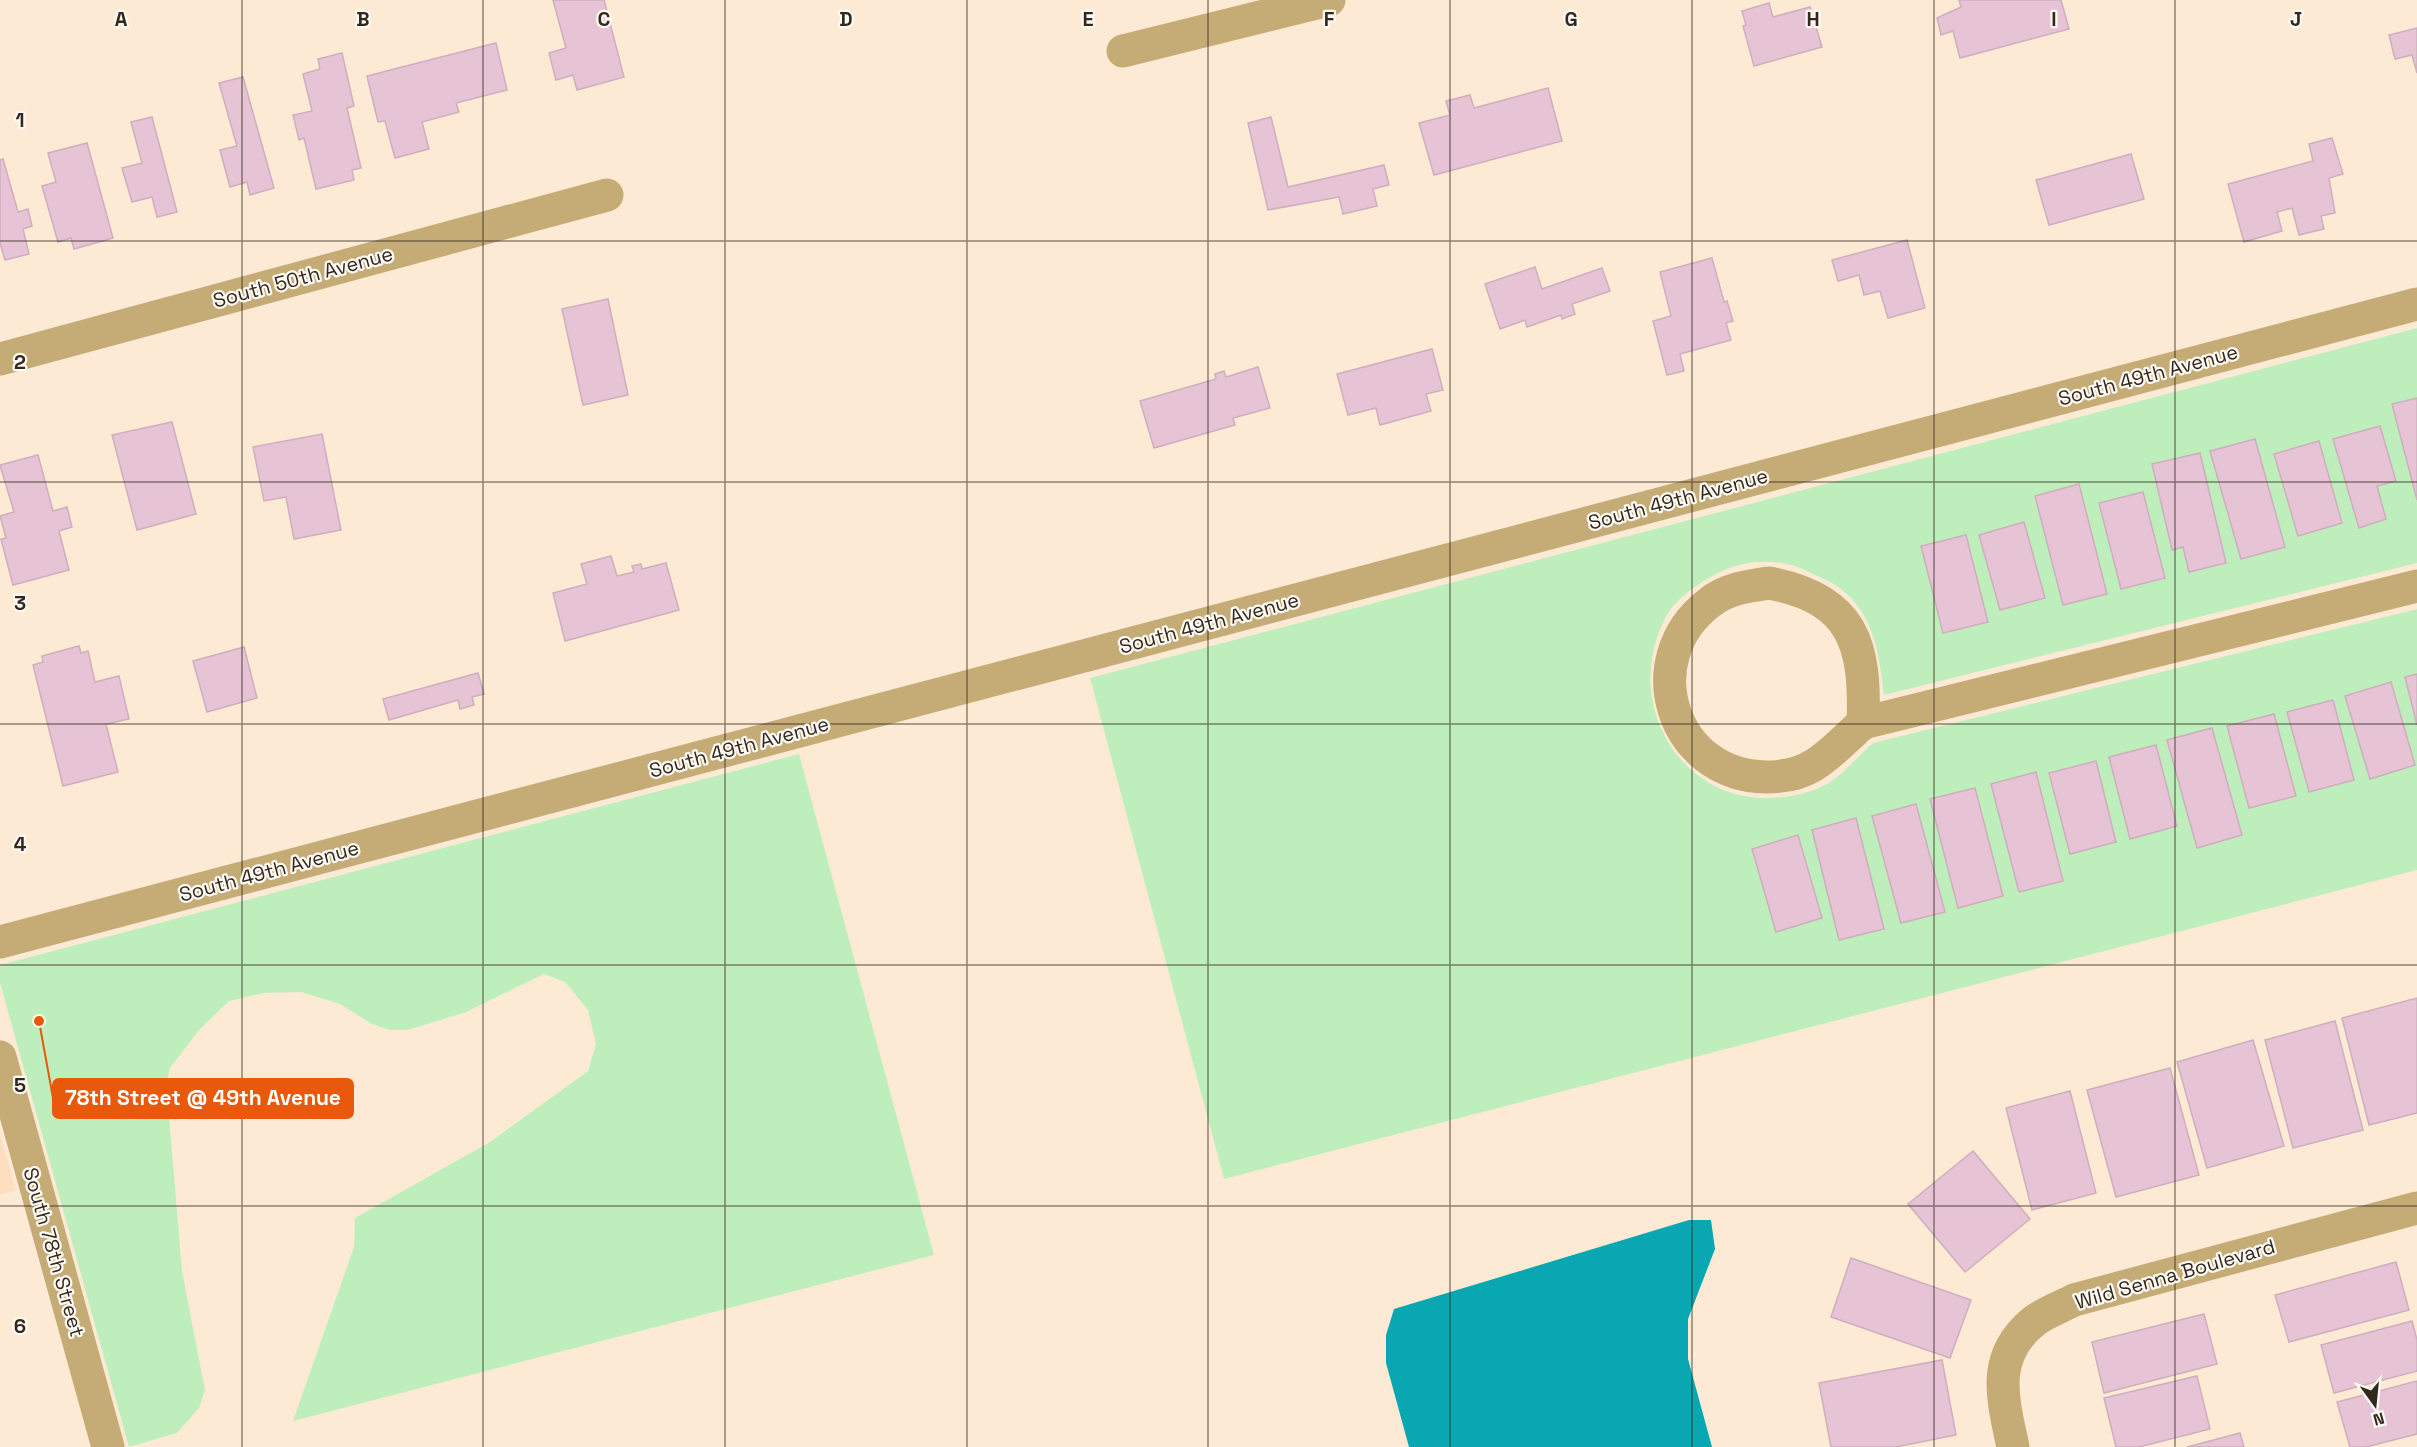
<svg xmlns="http://www.w3.org/2000/svg" width="2417" height="1447" viewBox="0 0 2417 1447" font-family="'Space Grotesk',sans-serif">
<style>
.built{fill:#fddfbf}
.green{fill:#beeebb}
.water{fill:#08a7b1}
.building{fill:#e6c4d5;stroke:#cfaebe;stroke-width:1.5}
.lines{fill:none;stroke-linecap:round;stroke-linejoin:round}
.minor{stroke:#c5ab75;stroke-width:33}
.grid{fill:none;stroke:#31281e;stroke-width:1.5;stroke-opacity:0.55}
.labels{text-anchor:middle;dominant-baseline:central;stroke-width:4.5;stroke-linejoin:round;paint-order:stroke}
.street-label{font-size:20px;fill:#31281e;stroke:#fffaf4}
.grid-label{font-size:20px;text-anchor:middle;font-weight:bold;fill:#31281e;stroke:#fffaf4;stroke-width:4.5;stroke-linejoin:round;paint-order:stroke}
.leader{fill:none;stroke:#e8590c;stroke-width:2}
.callout-dot{fill:#e8590c;stroke:#fffaf4;stroke-width:2}
.callout{fill:#e8590c;stroke:#e8590c;stroke-width:2}
.callout-label{font-size:21px;text-anchor:middle;font-weight:bold;fill:#fff}
</style>
<rect width="100%" height="100%" fill="#fdead5"/>
<polygon class="built" points="0,1133 16,1191 0,1195"/>
<g class="green">
<path d="M 2417,328 L 2417,563 L 1884,695 C 1879,655 1875,616 1841,589 C 1832,582 1819,577 1809,572 C 1784,558 1747,559 1722,571 C 1704,580 1688,590 1674,605 C 1662,619 1655,641 1652,659 C 1641,728 1691,797 1764,798 C 1785,798 1805,795 1825,785 C 1842,776 1858,756 1873,743 L 2417,609 L 2417,870 L 1224,1179 L 1090,678 Z"/>
<polygon points="799,754 934,1255 293,1421 354,1247 355,1218 490,1142 588,1071 596,1044 588,1010 565,982 544,974 466,1012 408,1030 389,1030 370,1023 340,1004 301,992 264,993 229,1001 199,1030 170,1068 164,1094 169,1116 182,1271 205,1390 199,1408 177,1433 129,1447 0,983 0,965"/>
</g>
<polygon class="water" points="1689,1220 1711,1220 1715,1249 1688,1319 1688,1359 1712,1447 1409,1447 1386,1363 1386,1335 1394,1309"/>
<g class="building">
<polygon points="553,0 604,0 624,77 577,90 573,75 556,80 549,53 566,48"/>
<polygon points="1959,0 2061,0 2069,29 1960,58 1953,31 1941,35 1937,18 1961,7"/>
<polygon points="1769,3 1773,17 1810,7 1822,47 1754,66 1743,26 1746,25 1742,11"/>
<polygon points="2417,28 2417,73 2412,55 2395,59 2389,35"/>
<polygon points="496,43 507,90 456,103 459,112 422,122 429,149 395,158 385,121 378,122 367,76"/>
<polygon points="342,53 354,106 347,108 361,168 352,170 354,180 316,189 304,138 299,140 293,115 312,111 303,74 320,69 318,59"/>
<polygon points="243,77 274,188 250,195 247,182 230,187 220,150 237,146 219,83"/>
<polygon points="1548,88 1562,141 1434,175 1419,123 1450,115 1446,101 1470,95 1474,108"/>
<polygon points="152,117 177,212 157,217 152,197 132,202 122,168 142,163 131,122"/>
<polygon points="1271,117 1288,187 1384,165 1389,185 1373,189 1377,206 1343,214 1339,197 1268,210 1248,123"/>
<polygon points="2332,138 2343,174 2329,178 2335,213 2321,216 2324,229 2299,235 2292,208 2277,212 2282,231 2244,242 2228,184 2313,161 2309,144"/>
<polygon points="87,143 113,238 74,249 71,238 58,242 42,186 56,182 48,153"/>
<polygon points="2131,154 2144,199 2049,225 2036,180"/>
<polygon points="3,159 18,212 28,209 32,226 23,229 29,254 5,260 0,243 0,160"/>
<polygon points="1907,240 1925,308 1888,318 1880,291 1864,295 1859,275 1838,281 1832,260"/>
<polygon points="1712,258 1724,302 1727,301 1733,321 1726,323 1731,340 1680,354 1684,371 1667,375 1653,321 1671,316 1660,272"/>
<polygon points="1535,267 1542,289 1602,268 1610,291 1572,304 1575,314 1562,319 1561,315 1527,327 1525,320 1500,329 1485,284"/>
<polygon points="608,299 628,395 583,405 562,309"/>
<polygon points="1432,349 1443,390 1426,394 1431,411 1380,425 1376,408 1348,415 1337,374"/>
<polygon points="1258,367 1270,408 1233,418 1235,425 1154,448 1140,401 1216,379 1215,374 1224,371 1226,377"/>
<polygon points="2417,398 2417,500 2392,404"/>
<polygon points="172,422 196,514 137,530 112,435"/>
<polygon points="2380,426 2396,481 2377,486 2386,519 2359,528 2333,439"/>
<polygon points="322,434 341,530 294,539 286,497 264,501 253,447"/>
<polygon points="2255,439 2285,547 2241,559 2210,451"/>
<polygon points="2319,441 2342,523 2298,536 2274,454"/>
<polygon points="2200,453 2226,563 2189,572 2183,547 2172,550 2152,464"/>
<polygon points="38,455 53,511 67,507 72,527 59,531 69,570 13,585 1,539 6,538 0,516 14,512 0,465"/>
<polygon points="2079,484 2107,594 2063,605 2035,496"/>
<polygon points="2143,492 2165,578 2121,589 2099,503"/>
<polygon points="2024,522 2045,598 2000,610 1979,535"/>
<polygon points="1966,535 1988,622 1943,633 1921,546"/>
<polygon points="611,556 617,576 634,572 632,566 641,564 642,569 666,563 679,610 565,641 553,593 587,584 581,564"/>
<polygon points="79,646 81,653 88,651 95,682 119,676 129,719 106,724 118,772 63,786 33,665 43,662 42,656"/>
<polygon points="244,647 257,698 207,712 193,661"/>
<polygon points="478,673 484,694 472,697 474,705 460,709 458,700 389,720 383,699"/>
<polygon points="2417,674 2417,725 2405,677"/>
<polygon points="2391,682 2415,765 2370,779 2345,696"/>
<polygon points="2333,700 2354,780 2309,792 2287,712"/>
<polygon points="2274,714 2296,796 2249,808 2227,726"/>
<polygon points="2212,728 2242,835 2197,848 2167,740"/>
<polygon points="2156,745 2177,826 2130,839 2109,757"/>
<polygon points="2096,761 2116,842 2070,854 2049,773"/>
<polygon points="2036,772 2063,881 2019,892 1991,784"/>
<polygon points="1975,788 2003,896 1958,908 1930,799"/>
<polygon points="1916,804 1945,912 1901,923 1872,816"/>
<polygon points="1856,818 1884,929 1839,940 1812,830"/>
<polygon points="1798,835 1822,918 1776,932 1752,849"/>
<polygon points="2417,998 2417,1113 2369,1125 2342,1018"/>
<polygon points="2335,1021 2363,1130 2293,1148 2265,1040"/>
<polygon points="2253,1040 2284,1146 2207,1168 2177,1062"/>
<polygon points="2170,1068 2199,1175 2116,1197 2087,1090"/>
<polygon points="2070,1091 2096,1193 2032,1210 2006,1108"/>
<polygon points="1973,1151 2030,1219 1965,1272 1908,1204"/>
<polygon points="1851,1258 1971,1300 1950,1358 1831,1317"/>
<polygon points="2396,1262 2409,1310 2289,1342 2275,1295"/>
<polygon points="2204,1314 2217,1364 2104,1393 2092,1342"/>
<polygon points="2412,1321 2417,1340 2417,1371 2334,1393 2321,1345"/>
<polygon points="1942,1360 1956,1435 1896,1447 1831,1447 1819,1383"/>
<polygon points="2197,1376 2210,1429 2139,1447 2116,1447 2104,1398"/>
<polygon points="2417,1381 2417,1434 2366,1447 2350,1447 2337,1402"/>
<polygon points="2240,1433 2244,1447 2187,1447"/>
</g>
<g class="lines">
<g class="minor">
<polyline points="1123,51 1329,0"/>
<polyline points="0,359 607,195"/>
<path d="M 1769,583 C 1854,599 1866,645 1863,723 C 1847,737 1832,754 1814,765 C 1800,774 1782,777 1766,777 C 1672,776 1635,660 1709,603 C 1726,589 1748,586 1769,583 Z"/>
<polyline points="1863,723 2417,586"/>
<polyline points="0,942 2417,304"/>
<polyline points="0,1057 108,1447"/>
<path d="M 2013,1447 C 2003,1399 1990,1358 2033,1322 C 2044,1313 2061,1307 2074,1300 L 2417,1208"/>
</g>
</g>
<path class="grid" d="M 242,0 L 242,1447M 483,0 L 483,1447M 725,0 L 725,1447M 967,0 L 967,1447M 1208,0 L 1208,1447M 1450,0 L 1450,1447M 1692,0 L 1692,1447M 1934,0 L 1934,1447M 2175,0 L 2175,1447M 0,241 L 2417,241M 0,482 L 2417,482M 0,724 L 2417,724M 0,965 L 2417,965M 0,1206 L 2417,1206"/>
<g class="labels">
<g class="street-label">
<text transform="translate(303 277) rotate(-15)">South 50th Avenue</text>
<text transform="translate(2148 375) rotate(-15)">South 49th Avenue</text>
<text transform="translate(1678 499) rotate(-15)">South 49th Avenue</text>
<text transform="translate(1209 623) rotate(-15)">South 49th Avenue</text>
<text transform="translate(739 747) rotate(-15)">South 49th Avenue</text>
<text transform="translate(269 871) rotate(-15)">South 49th Avenue</text>
<text transform="translate(54 1252) rotate(74)">South 78th Street</text>
<text transform="translate(2175 1274) rotate(-16)">Wild Senna Boulevard</text>
</g>
</g>
<g class="grid-label">
<text x="121" y="26">A</text>
<text x="363" y="26">B</text>
<text x="604" y="26">C</text>
<text x="846" y="26">D</text>
<text x="1088" y="26">E</text>
<text x="1329" y="26">F</text>
<text x="1571" y="26">G</text>
<text x="1813" y="26">H</text>
<text x="2054" y="26">I</text>
<text x="2296" y="26">J</text>
<text x="20" y="127">1</text>
<text x="20" y="369">2</text>
<text x="20" y="610">3</text>
<text x="20" y="851">4</text>
<text x="20" y="1092">5</text>
<text x="20" y="1333">6</text>
</g>
<path class="leader" d="M39 1021L53 1098"/>
<circle class="callout-dot" cx="39" cy="1021" r="6"/>
<rect class="callout" x="53" y="1079" width="300" height="39" rx="6"/>
<g class="callout-label">
<text x="203" y="1105">78th Street @ 49th Avenue</text>
</g>
<g transform="translate(2375 1405) rotate(165)" stroke="#fffaf4" stroke-width="4.5" paint-order="stroke">
<path d="M0-4.5L10 22L0 15L-10 22Z" fill="#31281e"/>
<text y="-9" font-size="16" font-weight="bold" text-anchor="middle" fill="#31281e">N</text>
</g>
</svg>
